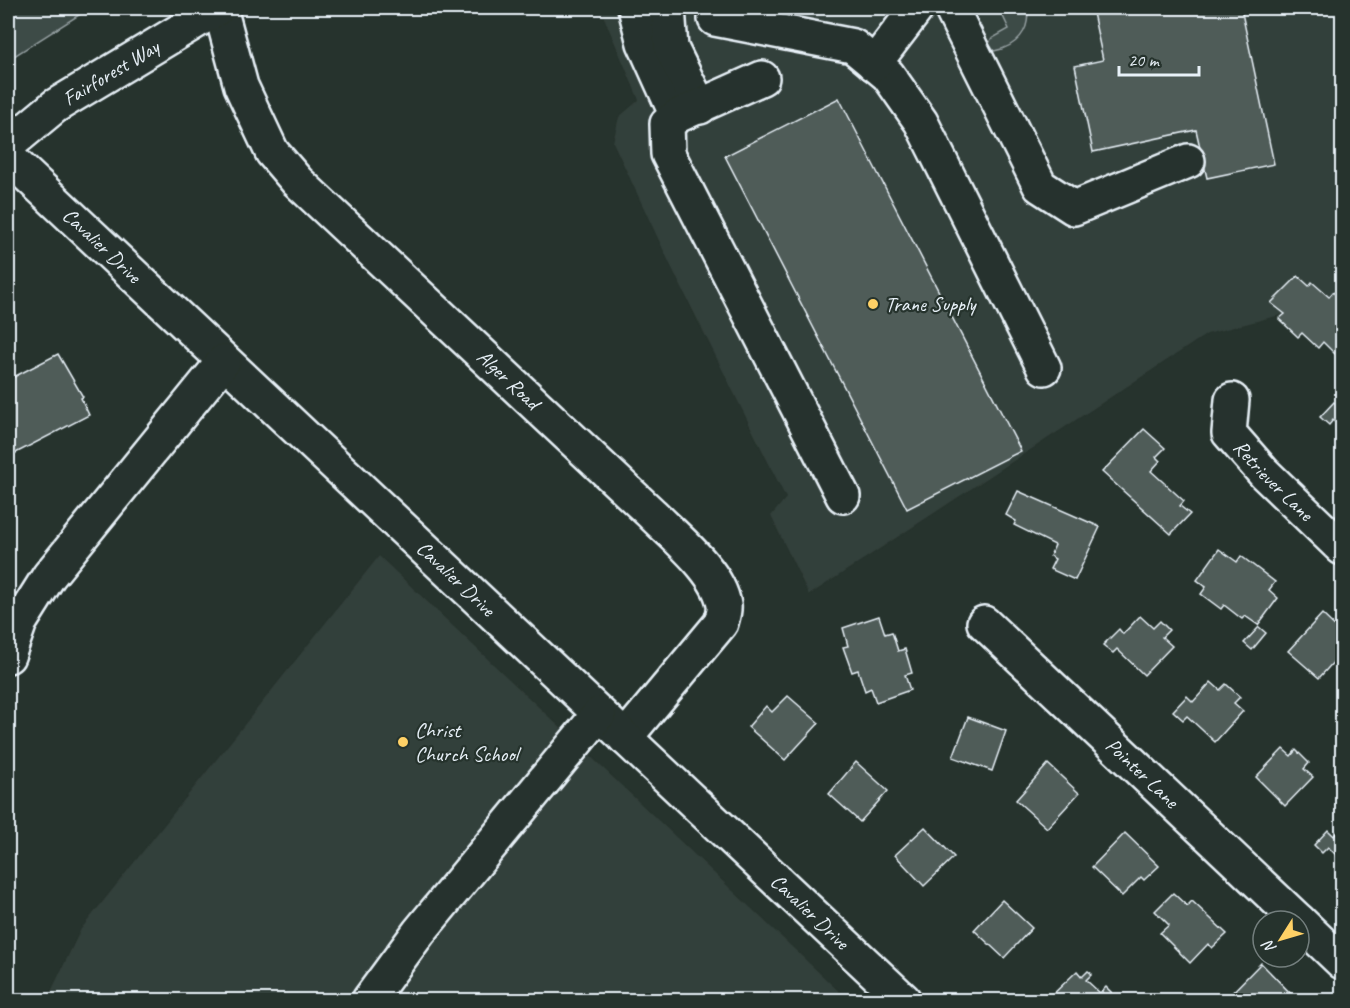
<svg xmlns="http://www.w3.org/2000/svg" width="1350" height="1008" viewBox="0 0 1350 1008" font-family="Caveat,sans-serif">
<style>
.built{fill:#333f3a}
.green{fill:#3e4b47;stroke:#939ea0;stroke-width:1.5}
.building{fill:#505c59;stroke:#e8f1f8;stroke-width:1.5}
.lines{fill:none;stroke-linecap:round;stroke-linejoin:round}
.minor-casing{stroke:#e8f1f8;stroke-width:38}
.major-casing{stroke:#e8f1f8;stroke-width:38}
.minor{stroke:#26332d;stroke-width:33}
.major{stroke:#26332d;stroke-width:33}
.poi-dot{fill:#ffd166;stroke:#26332d;stroke-width:2}
.labels{text-anchor:middle;dominant-baseline:central;stroke-width:4.5;stroke-linejoin:round;paint-order:stroke}
.street-label{font-size:21px;fill:#e8f1f8;stroke:#26332d}
.poi-label{font-size:21px;fill:#e8f1f8;stroke:#26332d;text-anchor:start}
</style>
<rect width="100%" height="100%" fill="#26332d"/>
<filter id="ink" filterUnits="userSpaceOnUse"><feTurbulence type="fractalNoise" baseFrequency=".0167" numOctaves="2"/><feDisplacementMap in="SourceGraphic" scale="12" xChannelSelector="R" yChannelSelector="G"/><feConvolveMatrix kernelMatrix="1 2 1 2 8 2 1 2 1" color-interpolation-filters="sRGB"/></filter>
<g filter="url(#ink)">
<g class="built">
<polygon points="600,8 1342,8 1342,299 1207,334 809,595 771,516 786,498 670,264 613,142 619,117 639,100"/>
<polygon points="379,556 848,1000 47,1000 81,929"/>
</g>
<g class="green">
<polygon points="8,8 90,8 8,60"/>
<path d="M 999,8 L 1027,8 C 1031,31 1016,47 994,51 L 989,44 L 991,39 L 1009,29 Z"/>
</g>
<g class="building">
<polygon points="1092,8 1241,8 1274,164 1207,178 1196,130 1093,152 1075,66 1103,60"/>
<polygon points="839,98 1021,451 907,509 725,156"/>
<polygon points="1298,276 1309,286 1312,282 1329,297 1333,292 1342,301 1342,346 1335,354 1323,342 1318,348 1302,333 1298,337 1279,319 1285,314 1271,303"/>
<polygon points="58,354 83,397 81,398 89,415 8,457 8,380"/>
<polygon points="1334,402 1340,407 1342,404 1342,429 1333,420 1329,425 1320,417"/>
<polygon points="1144,429 1165,448 1156,457 1160,461 1151,471 1184,501 1180,506 1190,514 1171,534 1102,472"/>
<polygon points="1018,491 1100,527 1075,580 1050,569 1055,559 1050,556 1055,545 1014,525 1016,521 1006,515"/>
<polygon points="1219,549 1237,562 1241,556 1275,582 1269,590 1278,598 1258,625 1245,616 1242,619 1224,605 1221,609 1201,594 1206,587 1197,580"/>
<polygon points="1322,614 1342,633 1342,665 1336,659 1319,678 1288,651"/>
<polygon points="879,616 885,634 892,632 898,651 905,649 912,673 905,675 910,690 876,702 871,688 865,691 858,670 852,672 843,647 848,646 843,628"/>
<polygon points="1140,616 1153,628 1160,621 1169,630 1162,637 1172,646 1144,675 1117,649 1113,653 1103,645 1119,629 1123,634"/>
<polygon points="1259,627 1266,633 1252,650 1244,643"/>
<polygon points="1211,682 1220,690 1226,684 1240,697 1234,703 1243,711 1215,742 1187,716 1183,720 1173,711 1187,696 1193,702"/>
<polygon points="788,696 819,723 785,760 748,727 766,706 772,712"/>
<polygon points="968,717 1006,731 992,771 953,757"/>
<polygon points="1283,749 1291,756 1296,750 1309,763 1304,769 1313,777 1285,806 1256,777"/>
<polygon points="856,762 888,791 860,822 829,794"/>
<polygon points="1048,764 1079,793 1047,828 1016,800"/>
<polygon points="925,827 954,857 924,886 895,855"/>
<polygon points="1342,827 1342,861 1328,847 1322,853 1314,845 1328,830 1334,836"/>
<polygon points="1125,833 1159,866 1144,880 1141,877 1122,896 1092,867"/>
<polygon points="1173,893 1187,906 1192,901 1227,934 1212,948 1208,944 1190,963 1160,933 1169,925 1155,911"/>
<polygon points="1002,900 1032,928 1004,958 974,930"/>
<polygon points="1261,963 1295,998 1292,1000 1230,1000 1227,998"/>
<polygon points="1077,971 1082,977 1088,971 1092,974 1086,980 1100,993 1106,987 1112,993 1104,1000 1047,1000"/>
</g>
<g class="lines">
<defs>
<g id="minor">
<path id="s1" d="M 220,8 L 241,86 L 272,152 L 297,181 L 652,514 C 675,537 719,572 724,605 C 725,611 722,618 721,623 L 625,738"/>
<polyline points="635,8 644,43 677,116"/>
<polyline points="668,8 671,48 700,107"/>
<polyline points="951,8 1040,186 1074,208 1188,161"/>
<polyline points="715,19 853,46 888,75 921,122 1044,368"/>
<polyline points="874,64 917,8"/>
<polyline points="762,78 677,116 667,124 668,154 843,496"/>
<path id="s2" d="M 8,157 L 904,1000"/>
<path id="s3" d="M 1232,400 L 1229,433 L 1264,473 L 1342,548"/>
<path id="s4" d="M 984,623 L 1299,921"/>
<polyline points="8,656 20,622 49,576 224,361"/>
<polyline points="1299,921 1342,962"/>
<polyline points="369,1000 419,932 599,714"/>
</g>
<g id="major">
<path id="s5" d="M 8,145 L 55,106 L 218,8"/>
</g>
</defs>
<use href="#minor" class="minor-casing"/>
<use href="#major" class="major-casing"/>
<use href="#minor" class="minor"/>
<use href="#major" class="major"/>
</g>
</g>
<g class="poi-dot">
<circle cx="873" cy="304" r="6"/>
<circle cx="403" cy="742" r="6"/>
</g>
<g class="labels">
<g class="street-label">
<text stroke="none"><textPath href="#s5" startOffset="126">Fairforest Way</textPath></text>
<text stroke="none"><textPath href="#s2" startOffset="129">Cavalier Drive</textPath></text>
<text stroke="none"><textPath href="#s1" startOffset="482">Alger Road</textPath></text>
<text stroke="none"><textPath href="#s3" startOffset="98">Retriever Lane</textPath></text>
<text stroke="none"><textPath href="#s2" startOffset="615">Cavalier Drive</textPath></text>
<text stroke="none"><textPath href="#s4" startOffset="218">Pointer Lane</textPath></text>
<text stroke="none"><textPath href="#s2" startOffset="1101">Cavalier Drive</textPath></text>
</g>
<g class="poi-label">
<text x="885" y="304">Trane Supply</text>
<text x="415" y="730">Christ<tspan x="415" dy="24">Church School</tspan></text>
</g>
</g>
<rect width="1350" height="1008" fill="none" stroke="#26332d" stroke-width="30"/>
<rect x="15" y="15" width="1320" height="978" fill="none" stroke="#e8f1f8" stroke-width="2" filter="url(#ink)"/>
<g transform="translate(1281 939) rotate(233)"><circle r="28" fill="#26332d" stroke="#747f7e" stroke-width="1.5"/>
<path d="M0-4.5L10 22L0 15L-10 22Z" fill="#ffd166"/>
<text y="-9" font-size="16" font-weight="bold" text-anchor="middle" fill="#e8f1f8">N</text>
</g>
<path d="M1119 66v9h80v-9" fill="none" stroke="#e8f1f8" stroke-width="3"/>
<text x="1128" y="66" font-size="18" fill="#e8f1f8" stroke="#26332d" stroke-width="4.5" paint-order="stroke">20 m</text>
</svg>
